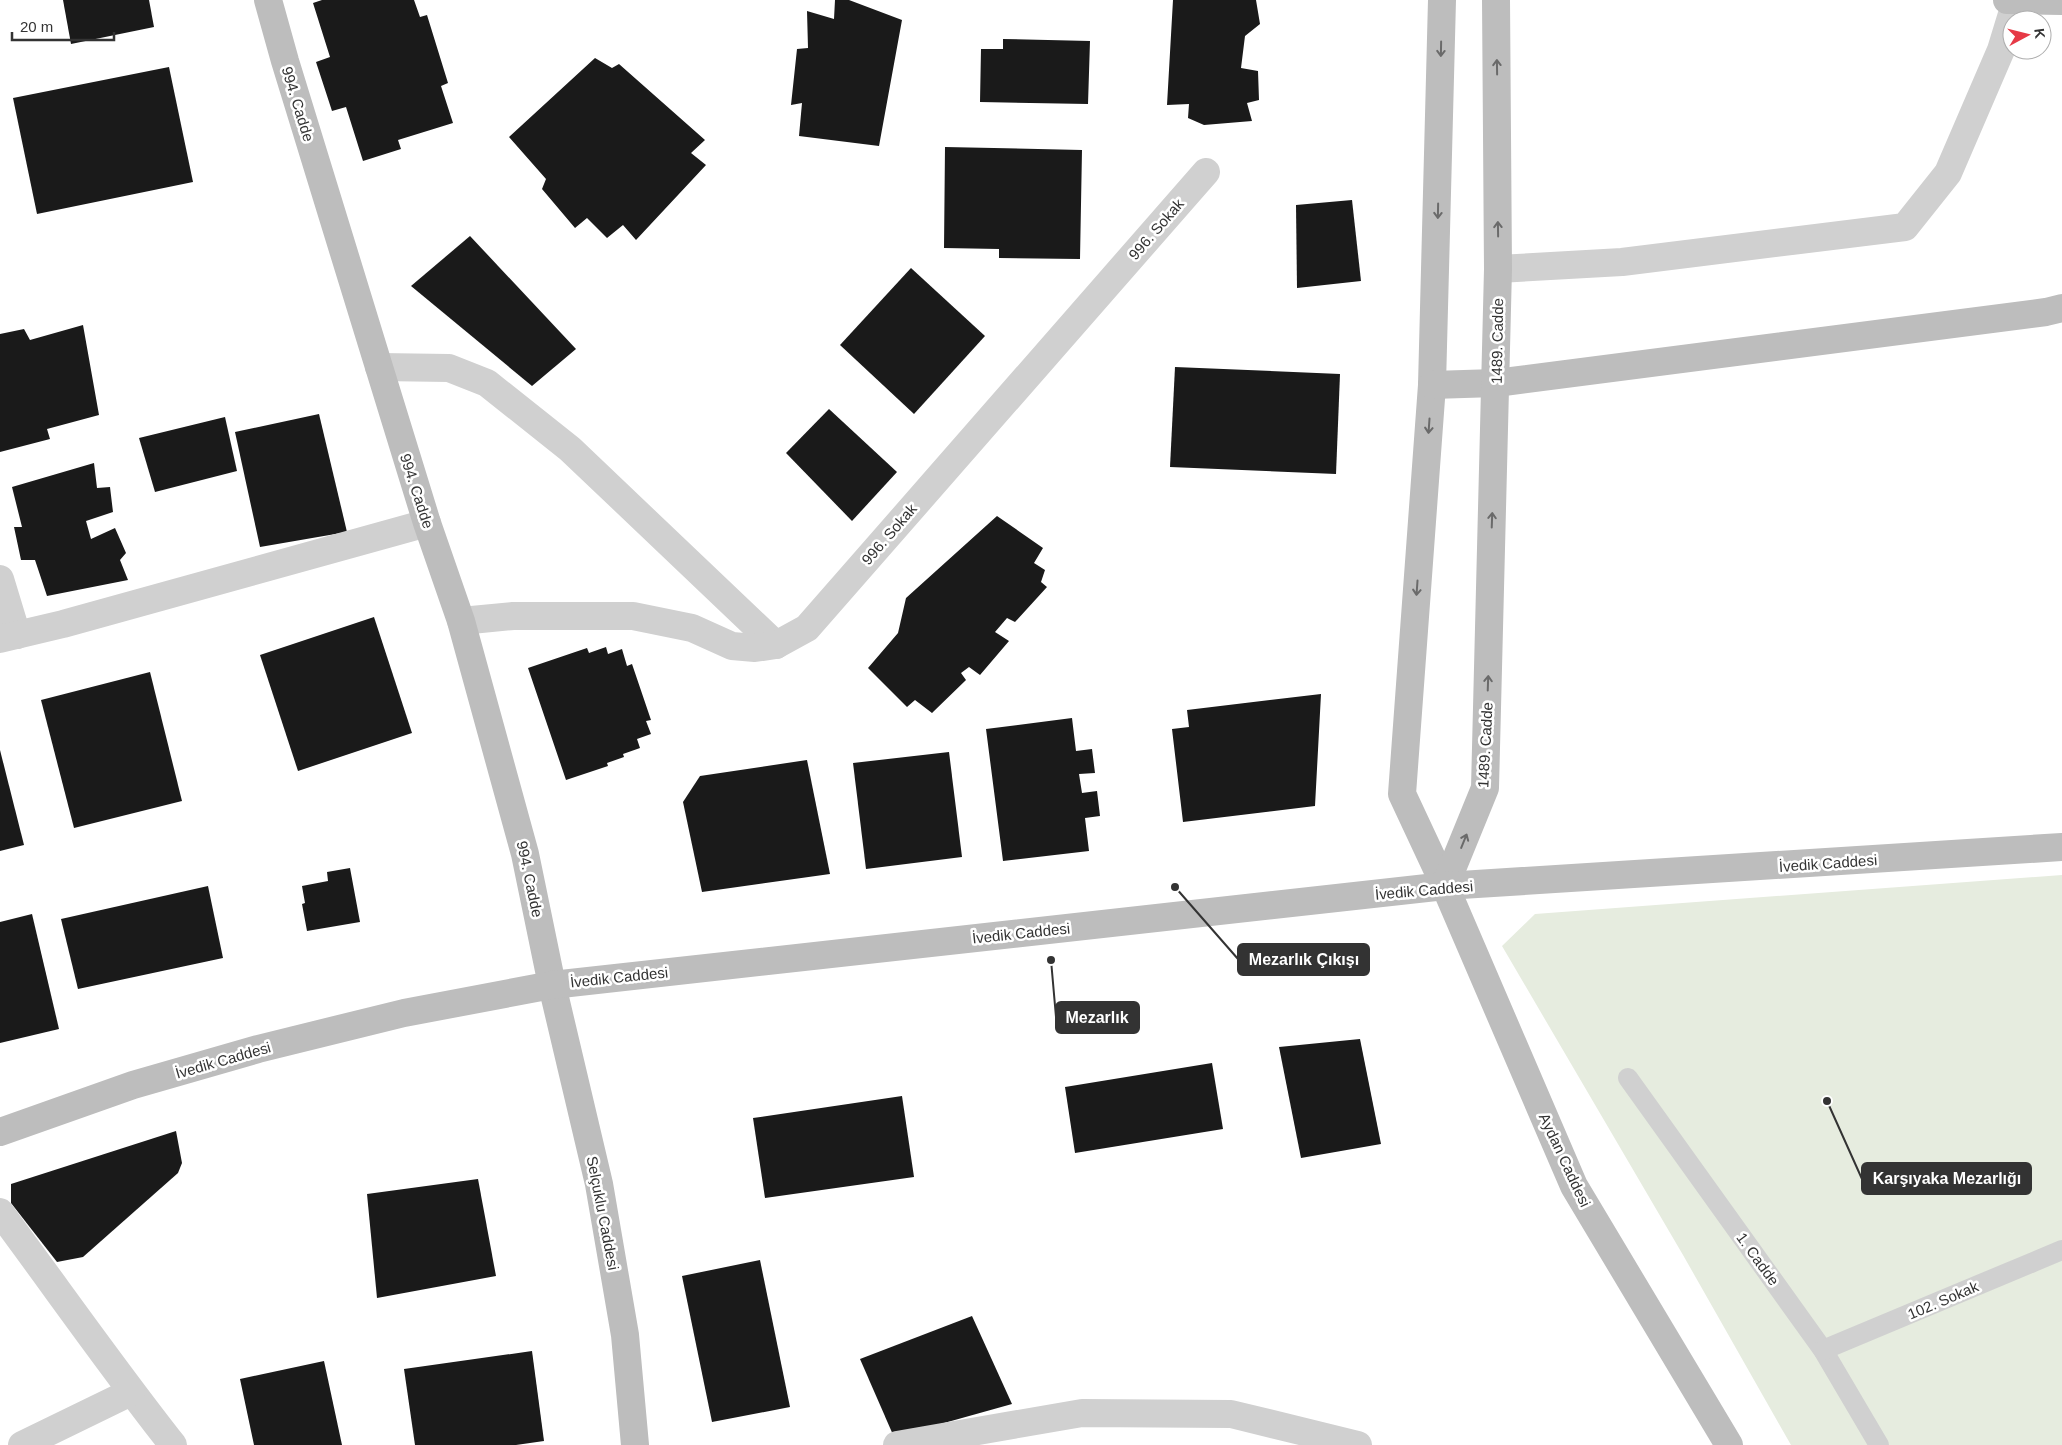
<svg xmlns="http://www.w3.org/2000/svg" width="2062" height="1445" viewBox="0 0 2062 1445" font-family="Helvetica,sans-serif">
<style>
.green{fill:#e6ecdf}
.building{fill:#1a1a1a}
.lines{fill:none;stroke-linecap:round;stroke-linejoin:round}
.lane{stroke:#d0d0d0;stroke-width:20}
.street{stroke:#d0d0d0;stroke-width:28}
.secondary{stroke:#bdbdbd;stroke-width:28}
.oneway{stroke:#6a6a6a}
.labels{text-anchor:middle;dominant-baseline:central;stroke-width:5;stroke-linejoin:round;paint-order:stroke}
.street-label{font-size:15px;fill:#333;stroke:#fff}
.leader{fill:none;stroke:#333;stroke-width:2}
.callout-dot{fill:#333;stroke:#fff;stroke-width:2}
.callout{fill:#333;stroke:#333;stroke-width:2}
.callout-label{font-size:16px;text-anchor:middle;font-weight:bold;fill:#fff}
</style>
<rect width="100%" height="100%" fill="#fff"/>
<polygon class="green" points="2062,875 2062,1445 1791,1445 1683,1255 1502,946 1535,914"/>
<g class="building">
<polygon points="63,0 149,0 154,27 71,44"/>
<polygon points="322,0 414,0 420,17 427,15 448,83 441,86 453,123 398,140 401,149 363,161 346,107 332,111 316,62 330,57 313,3"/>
<polygon points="835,0 849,0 902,20 879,146 799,136 802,103 791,105 797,49 808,48 807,11 834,19"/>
<polygon points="1173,0 1256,0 1260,24 1245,36 1241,68 1258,71 1259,100 1247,103 1252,121 1204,125 1188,118 1189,104 1167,105"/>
<polygon points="1003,39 1090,41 1088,104 980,102 981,49 1003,49"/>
<polygon points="595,58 612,68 619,64 705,140 691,153 706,165 636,240 623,225 607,238 587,218 575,228 542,189 546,179 509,137"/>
<polygon points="169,67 193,182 37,214 13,98"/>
<polygon points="945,147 1082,150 1080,259 999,258 999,249 944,248"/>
<polygon points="1352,200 1361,281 1297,288 1296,205"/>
<polygon points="470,236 576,349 532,386 411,286"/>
<polygon points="911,268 985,336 914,414 840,345"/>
<polygon points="83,325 99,415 47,429 50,439 0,452 0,334 24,329 30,340"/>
<polygon points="1175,367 1340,374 1336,474 1170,467"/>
<polygon points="829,409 897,472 852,521 786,453"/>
<polygon points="319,414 347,532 260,547 235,432"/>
<polygon points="225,417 237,471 155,492 139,438"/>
<polygon points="94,463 97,488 110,487 113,512 86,521 91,539 115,528 126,553 120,560 128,580 47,596 35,560 21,560 14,527 22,527 12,487"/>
<polygon points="997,516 1043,548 1034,563 1045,570 1041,582 1047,587 1015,622 1007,618 995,632 1009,641 980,675 969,667 961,673 966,680 932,713 915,700 907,707 868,668 898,633 906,598"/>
<polygon points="374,617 412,733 298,771 260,655"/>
<polygon points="606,647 608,654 622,649 627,666 632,664 651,720 646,721 651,734 637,739 640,748 623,754 624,757 607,763 608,766 566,780 528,668 587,648 589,653"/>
<polygon points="150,672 182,801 74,828 41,700"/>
<polygon points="1321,694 1315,806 1183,822 1172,729 1189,727 1187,710"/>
<polygon points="1072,718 1076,751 1092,749 1095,773 1079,774 1082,793 1097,791 1100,816 1085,818 1089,851 1003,861 986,729"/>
<polygon points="0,750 24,845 0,851"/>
<polygon points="949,752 962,857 866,869 853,763"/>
<polygon points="807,760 830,874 702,892 683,802 700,776"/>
<polygon points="350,868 360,922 307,931 302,904 305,903 302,886 328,881 327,872"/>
<polygon points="208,886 223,958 78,989 61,919"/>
<polygon points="32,914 59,1029 0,1043 0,922"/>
<polygon points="1360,1039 1381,1144 1301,1158 1279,1047"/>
<polygon points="1212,1063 1223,1129 1075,1153 1065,1087"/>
<polygon points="902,1096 914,1177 765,1198 753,1118"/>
<polygon points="176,1131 182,1163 178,1173 83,1257 57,1262 11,1203 11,1184"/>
<polygon points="478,1179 496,1276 377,1298 367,1194"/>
<polygon points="760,1260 790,1407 712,1422 682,1276"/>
<polygon points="972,1316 1012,1404 894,1437 860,1359"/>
<polygon points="532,1351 544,1441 516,1445 415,1445 404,1369"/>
<polygon points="324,1361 342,1445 254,1445 240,1379"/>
</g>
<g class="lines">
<g class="lane">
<polyline points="1628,1078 1823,1350 1879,1445"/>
<polyline points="1823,1350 2062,1250"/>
</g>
<g class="street">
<polyline points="1498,269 1622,262 1905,227 1948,173 2001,50 2016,1"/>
<polyline points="379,367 449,368 487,383 570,449 776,645"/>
<polyline points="0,579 17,635"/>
<polyline points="461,621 513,616 633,616 692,628 732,646 755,648 776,645 807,628 1206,172"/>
<polyline points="0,639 63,624 427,523"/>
<path d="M 0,1212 C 58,1290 113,1369 173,1445"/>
<polyline points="22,1445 131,1392"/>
<polyline points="897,1445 1082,1413 1231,1414 1358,1445"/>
</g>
<g class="secondary">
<polyline points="268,0 285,61 379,367 427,523 461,621 525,854 552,985 599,1184 625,1335 635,1445"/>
<polyline points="1442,0 1432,385 1402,794 1445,886 1574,1186 1729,1445"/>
<polyline points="2007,0 2062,1"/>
<polyline points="1432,385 1496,383 2046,312 2062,308"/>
<polyline points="1445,886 1485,788 1498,269 1496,0"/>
<polyline points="0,1132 133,1085 258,1049 404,1013 552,985 1445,886 2062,847"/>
</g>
</g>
<defs><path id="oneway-shaft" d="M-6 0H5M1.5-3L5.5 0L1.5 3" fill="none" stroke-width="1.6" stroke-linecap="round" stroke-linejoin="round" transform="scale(1.25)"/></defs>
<g class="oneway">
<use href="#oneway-shaft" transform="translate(1441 49) rotate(91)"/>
<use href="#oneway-shaft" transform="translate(1497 67) rotate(-91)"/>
<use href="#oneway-shaft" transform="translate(1438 211) rotate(91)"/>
<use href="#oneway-shaft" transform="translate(1498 229) rotate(-91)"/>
<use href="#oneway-shaft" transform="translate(1429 426) rotate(94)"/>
<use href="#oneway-shaft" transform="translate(1492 520) rotate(-88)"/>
<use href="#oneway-shaft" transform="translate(1417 588) rotate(94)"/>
<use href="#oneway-shaft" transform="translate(1488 683) rotate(-88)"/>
<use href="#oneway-shaft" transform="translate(1464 841) rotate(-68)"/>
</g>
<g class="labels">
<g class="street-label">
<text transform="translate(298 104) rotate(73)">994. Cadde</text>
<text transform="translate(1156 229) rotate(-49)">996. Sokak</text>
<text transform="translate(1497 341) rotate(-89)">1489. Cadde</text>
<text transform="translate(417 491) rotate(72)">994. Cadde</text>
<text transform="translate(889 534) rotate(-49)">996. Sokak</text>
<text transform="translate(1485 745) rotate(-87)">1489. Cadde</text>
<text transform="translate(1828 863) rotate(-4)">İvedik Caddesi</text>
<text transform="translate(530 879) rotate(78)">994. Cadde</text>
<text transform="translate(1424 890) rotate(-5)">İvedik Caddesi</text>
<text transform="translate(1021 933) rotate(-6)">İvedik Caddesi</text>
<text transform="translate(619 977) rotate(-6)">İvedik Caddesi</text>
<text transform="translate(223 1060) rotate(-16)">İvedik Caddesi</text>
<text transform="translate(1565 1160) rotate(65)">Aydan Caddesi</text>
<text transform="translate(603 1213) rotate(79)">Selçuklu Caddesi</text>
<text transform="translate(1758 1259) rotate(54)">1. Cadde</text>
<text transform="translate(1943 1300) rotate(-23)">102. Sokak</text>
</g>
</g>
<path class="leader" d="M1175 887L1238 959M1051 960L1056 1017M1827 1101L1862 1179"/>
<g class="callout-dot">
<circle cx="1175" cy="887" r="5"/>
<circle cx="1051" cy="960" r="5"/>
<circle cx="1827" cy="1101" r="5"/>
</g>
<g class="callout">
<rect x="1238" y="944" width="131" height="31" rx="5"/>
<rect x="1056" y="1002" width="83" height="31" rx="5"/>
<rect x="1862" y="1163" width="169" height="31" rx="5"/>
</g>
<g class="callout-label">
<text x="1304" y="965">Mezarlık Çıkışı</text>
<text x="1097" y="1023">Mezarlık</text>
<text x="1947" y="1184">Karşıyaka Mezarlığı</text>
</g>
<g transform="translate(2027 35) rotate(83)"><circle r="24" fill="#ffffff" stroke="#adadad"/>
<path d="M0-4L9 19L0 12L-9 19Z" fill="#e63946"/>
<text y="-8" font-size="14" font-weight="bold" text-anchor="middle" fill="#333333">K</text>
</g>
<path d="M12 32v8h102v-8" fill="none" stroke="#333333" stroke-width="2.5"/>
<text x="20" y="32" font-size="15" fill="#333333" stroke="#ffffff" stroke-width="4" paint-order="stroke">20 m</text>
</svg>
